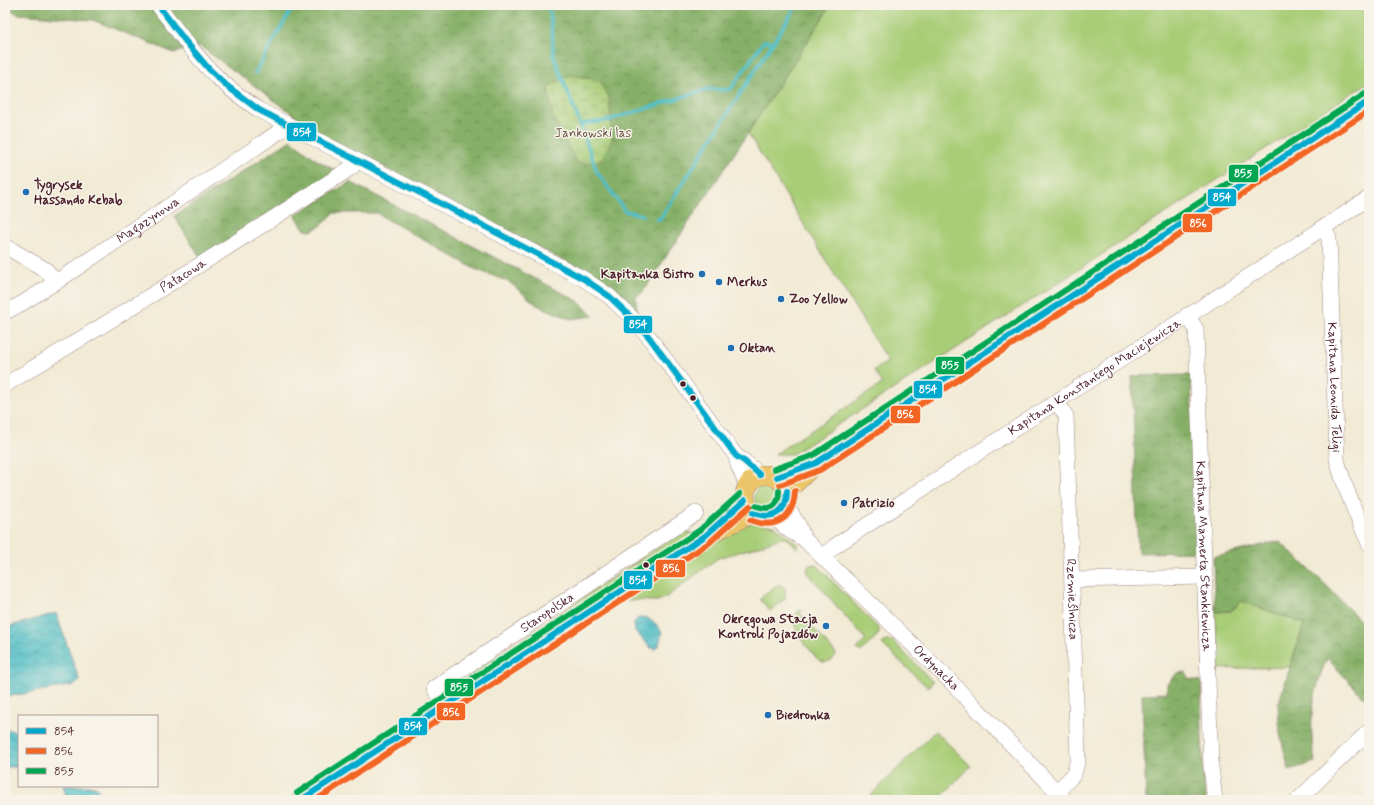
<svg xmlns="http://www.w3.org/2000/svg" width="1374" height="805" viewBox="0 0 1374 805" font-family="Mynerve,sans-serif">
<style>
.grass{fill:#a8cd77;stroke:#797651}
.forest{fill:url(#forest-crowns);stroke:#68684a}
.wetland{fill:url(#wetland-marsh);stroke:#797651}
.water{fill:url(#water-waves);stroke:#4d6e78}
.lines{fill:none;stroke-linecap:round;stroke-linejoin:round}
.stream{stroke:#50bec6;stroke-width:3.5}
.minor-casing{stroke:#9e8480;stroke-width:16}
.major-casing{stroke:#9e8480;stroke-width:20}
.minor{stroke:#fff;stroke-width:15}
.major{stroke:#edc569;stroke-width:19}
.bus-1-casing{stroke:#f7f3e8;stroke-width:9}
.bus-2-casing{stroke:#f7f3e8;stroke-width:9}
.bus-3-casing{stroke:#f7f3e8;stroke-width:9}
.bus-1{stroke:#00a9ce;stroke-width:6}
.bus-2{stroke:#f26522;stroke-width:6}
.bus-3{stroke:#00a651;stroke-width:6}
.poi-dot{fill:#1f6fb2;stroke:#f7f3e8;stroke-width:1.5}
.bus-dot{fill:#4a1f2b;stroke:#f7f3e8;stroke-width:1.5}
.labels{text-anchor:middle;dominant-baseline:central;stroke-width:3;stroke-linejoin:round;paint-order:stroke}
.park-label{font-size:13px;fill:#665342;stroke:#f7f3e8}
.poi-label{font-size:13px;font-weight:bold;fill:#4a1f2b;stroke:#f7f3e8;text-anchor:start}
.street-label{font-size:13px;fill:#4a1f2b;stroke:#f7f3e8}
.line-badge{stroke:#f7f3e8;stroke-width:1.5}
.badge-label{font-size:11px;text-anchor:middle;font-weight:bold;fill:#fff}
</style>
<defs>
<pattern id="forest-crowns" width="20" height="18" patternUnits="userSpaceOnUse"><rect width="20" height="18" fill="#86b068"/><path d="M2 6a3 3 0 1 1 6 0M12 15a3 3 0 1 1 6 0" fill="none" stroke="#708f56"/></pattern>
<pattern id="wetland-marsh" width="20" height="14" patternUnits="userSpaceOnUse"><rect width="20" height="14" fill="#a8cd77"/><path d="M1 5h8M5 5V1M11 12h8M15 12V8" fill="none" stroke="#92b067"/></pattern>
<pattern id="water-waves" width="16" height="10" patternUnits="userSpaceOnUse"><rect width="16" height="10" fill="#50bec6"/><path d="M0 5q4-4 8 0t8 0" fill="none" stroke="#449aa1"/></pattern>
</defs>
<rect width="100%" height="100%" fill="#f7f3e8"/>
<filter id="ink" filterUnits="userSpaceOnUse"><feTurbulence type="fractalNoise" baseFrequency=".025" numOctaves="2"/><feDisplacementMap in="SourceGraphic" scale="8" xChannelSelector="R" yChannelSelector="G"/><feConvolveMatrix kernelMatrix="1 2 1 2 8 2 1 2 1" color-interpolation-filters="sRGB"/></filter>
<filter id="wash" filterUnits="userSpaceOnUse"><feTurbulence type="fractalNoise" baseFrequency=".012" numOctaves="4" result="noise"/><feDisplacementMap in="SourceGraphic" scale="16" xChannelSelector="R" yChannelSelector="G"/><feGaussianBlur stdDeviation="0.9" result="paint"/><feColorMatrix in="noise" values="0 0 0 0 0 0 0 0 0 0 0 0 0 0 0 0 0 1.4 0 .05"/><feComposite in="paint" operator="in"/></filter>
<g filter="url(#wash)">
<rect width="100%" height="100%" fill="#f1ead4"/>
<g class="grass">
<polygon points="831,5 1369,5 1369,82 793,454 775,454 882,384 874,370 888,362 748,133"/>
<circle cx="766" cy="497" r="12"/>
<polygon points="754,522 775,526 797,544 799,550 788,539 780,538 759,546 718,558 665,598 657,601 620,600 731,529"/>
<path d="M 681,532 L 693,533 C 682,543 666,557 651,556 L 623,574 L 622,577 L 607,593 L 448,694 L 444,690 Z"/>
<polygon points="814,564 818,566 879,629 879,634 861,652 857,649 866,640 808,573 807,567 810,565"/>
<path d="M 779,585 C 787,586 786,592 785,599 L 770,611 L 760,599 L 775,586 Z"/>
<polygon points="1242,601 1304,624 1290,667 1218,669 1215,612 1231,611"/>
<path d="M 800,610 L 802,611 L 800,613 L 836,654 L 836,655 C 833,659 829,663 823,662 C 818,661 815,656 812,652 C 801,641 790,627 798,611 Z"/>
<polygon points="886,641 893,641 933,682 927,687 882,644"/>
<polygon points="935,731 971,766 938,800 870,800 872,794"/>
</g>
<g class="forest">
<polygon points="5,5 831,5 748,133 642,293 636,296 637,312 618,289 323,136 200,46 174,53 93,20 18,14 5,7"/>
<polygon points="291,140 317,160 340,173 201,259 174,216"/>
<polygon points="350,182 578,301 593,316 570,319 537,305 509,282 475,269 376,213 334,213 322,225 311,231 305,230 295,215"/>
<polygon points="1191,375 1196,552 1138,553 1132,376"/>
<path d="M 1279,541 L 1324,583 L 1369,630 L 1369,703 L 1327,658 C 1312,693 1308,725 1315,762 L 1289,770 L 1280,734 L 1278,705 L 1304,624 L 1242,601 L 1231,611 L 1215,612 L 1213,557 Z"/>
<polygon points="1186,672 1188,679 1201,681 1202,740 1205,792 1207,800 1146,800 1142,694 1167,693 1167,684 1177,673"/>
</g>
<polygon class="wetland" points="571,75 600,81 609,97 612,139 602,159 593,162 577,163 553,118 548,87"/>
<g class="water">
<polygon points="56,613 79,679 75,685 5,697 5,655 10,654 8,627"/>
<path d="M 643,617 C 652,619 657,624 662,632 L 659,646 L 656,649 L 651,648 L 635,631 L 634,623 L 637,619 Z"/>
<polygon points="5,729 19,732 19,767 5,767"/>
<polygon points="63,786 96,786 102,800 68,800"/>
</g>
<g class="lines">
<g class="stream">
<polyline points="547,5 550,13 554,57 580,124 597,172 625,211 643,215"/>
<polyline points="255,73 294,5"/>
<polyline points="580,124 606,121 708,89 730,90 764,41 774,42"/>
<polyline points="656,219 660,219 797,5"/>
</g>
</g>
</g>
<g filter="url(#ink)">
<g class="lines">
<defs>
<g id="minor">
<path d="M 158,5 C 177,30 195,56 217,77 C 230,90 245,100 259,110 L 469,218 L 584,279 L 609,296 L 634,320 L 649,337 L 736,456 L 744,461 L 760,475"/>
<path id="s1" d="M 1323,227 L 1329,238 L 1337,460 C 1345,489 1356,515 1369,543"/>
<polyline points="5,246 46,270 56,282"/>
<path id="s2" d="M 5,312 L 21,304 L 56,282 L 289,125"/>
<path id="s3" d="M 1187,315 L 1196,329 L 1211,767 L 1215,800"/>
<path id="s4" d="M 5,385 C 122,314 238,242 352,167 L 356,160"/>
<path id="s5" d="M 1057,402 L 1066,416 L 1078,759 L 1074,774 L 1057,792"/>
<polyline points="736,456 738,465 747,486"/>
<polyline points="785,504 798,524 804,539"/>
<path id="s6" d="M 772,516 L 790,531 L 804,539 L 948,679 L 1065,800"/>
<path id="s7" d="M 822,557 L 835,546 L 1369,198"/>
<polyline points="1072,580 1205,577"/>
<path id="s8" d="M 445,705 L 434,688 L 696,513"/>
<polyline points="1298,800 1369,731"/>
</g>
<g id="major">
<circle cx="766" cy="496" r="21"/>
<polyline points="787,491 816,463 1369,101"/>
<polyline points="301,800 705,536 753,513"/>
</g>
</defs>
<use href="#minor" class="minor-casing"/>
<use href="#major" class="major-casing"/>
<use href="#minor" class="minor"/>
<use href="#major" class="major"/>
<defs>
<g id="bus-1">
<polyline points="158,5 186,42 209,69 227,86 259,110 469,218 584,279 609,296 634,320 649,337 736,456 744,461 760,475"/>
<polyline points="777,477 816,463 1369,101"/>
<path d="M 753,513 C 773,520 787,513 787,491"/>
<polyline points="301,800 705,536 745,500"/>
</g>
<g id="bus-2">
<polyline points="780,485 820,470 1369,111"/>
<path d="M 750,520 C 775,530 794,519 795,491"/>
<polyline points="316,800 709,543 750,506"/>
</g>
<g id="bus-3">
<polyline points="774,469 812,456 1365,94"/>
<path d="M 756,506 C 771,511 779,507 779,491"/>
<polyline points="297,793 700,530 740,494"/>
</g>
</defs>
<use href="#bus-1" class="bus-1-casing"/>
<use href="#bus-2" class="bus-2-casing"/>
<use href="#bus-3" class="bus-3-casing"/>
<use href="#bus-1" class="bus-1"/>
<use href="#bus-2" class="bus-2"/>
<use href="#bus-3" class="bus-3"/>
</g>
</g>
<g class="poi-dot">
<circle cx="26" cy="192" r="4"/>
<circle cx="702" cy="274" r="4"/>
<circle cx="719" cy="282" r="4"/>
<circle cx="781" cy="299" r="4"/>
<circle cx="731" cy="348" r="4"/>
<circle cx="844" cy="503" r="4"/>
<circle cx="826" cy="626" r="4"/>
<circle cx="768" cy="715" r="4"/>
</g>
<g class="bus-dot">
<circle cx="683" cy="384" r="3.5"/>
<circle cx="693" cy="398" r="3.5"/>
<circle cx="646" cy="565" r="3.5"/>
</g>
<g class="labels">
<g class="park-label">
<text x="593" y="133">Jankowski las</text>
</g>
<g class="poi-label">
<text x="34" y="185">Tygrysek<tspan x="34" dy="15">Hassando Kebab</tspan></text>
<text x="694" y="274" text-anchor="end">Kapitanka Bistro</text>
<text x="727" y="282">Merkus</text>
<text x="789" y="299">Zoo Yellow</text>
<text x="739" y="348">Oktan</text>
<text x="852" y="503">Patrizio</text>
<text x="818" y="619" text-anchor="end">Okręgowa Stacja<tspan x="818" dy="15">Kontroli Pojazdów</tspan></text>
<text x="776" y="715">Biedronka</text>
</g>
<g class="street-label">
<text stroke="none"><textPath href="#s2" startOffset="170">Magazynowa</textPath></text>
<text stroke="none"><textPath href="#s4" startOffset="209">Pałacowa</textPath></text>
<text stroke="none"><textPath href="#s7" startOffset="327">Kapitana Konstantego Maciejewicza</textPath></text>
<text stroke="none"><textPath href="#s1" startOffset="162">Kapitana Leonida Teligi</textPath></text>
<text stroke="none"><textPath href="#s3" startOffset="244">Kapitana Mamerta Stankiewicza</textPath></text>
<text stroke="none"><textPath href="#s5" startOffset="200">Rzemieślnicza</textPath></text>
<text stroke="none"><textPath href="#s8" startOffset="156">Staropolska</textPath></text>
<text stroke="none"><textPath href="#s6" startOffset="224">Ordynacka</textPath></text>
</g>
</g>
<g class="line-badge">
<rect x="286" y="122" width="31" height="20" rx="4" fill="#00a9ce"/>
<rect x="1228" y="164" width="31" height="19" rx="4" fill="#00a651"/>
<rect x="1207" y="188" width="30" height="19" rx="4" fill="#00a9ce"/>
<rect x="1182" y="213" width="31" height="20" rx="4" fill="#f26522"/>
<rect x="623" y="315" width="30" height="19" rx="4" fill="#00a9ce"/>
<rect x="935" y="356" width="30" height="19" rx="4" fill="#00a651"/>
<rect x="913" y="380" width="30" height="19" rx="4" fill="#00a9ce"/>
<rect x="890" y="405" width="31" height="19" rx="4" fill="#f26522"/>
<rect x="655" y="559" width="31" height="19" rx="4" fill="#f26522"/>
<rect x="623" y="570" width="30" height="20" rx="4" fill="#00a9ce"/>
<rect x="444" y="678" width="30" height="19" rx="4" fill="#00a651"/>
<rect x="436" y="702" width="30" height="19" rx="4" fill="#f26522"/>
<rect x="398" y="717" width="30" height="19" rx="4" fill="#00a9ce"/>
</g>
<g class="badge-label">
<text x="302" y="136">854</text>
<text x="1243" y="177">855</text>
<text x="1222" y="201">854</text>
<text x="1198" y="227">856</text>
<text x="638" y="328">854</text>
<text x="950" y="369">855</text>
<text x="928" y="393">854</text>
<text x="905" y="418">856</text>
<text x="671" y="572">856</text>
<text x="638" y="584">854</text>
<text x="459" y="691">855</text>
<text x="451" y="716">856</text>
<text x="413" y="730">854</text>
</g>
<rect width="1374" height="805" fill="none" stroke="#f7f3e8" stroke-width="20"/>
<rect x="18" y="715" width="140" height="72" fill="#f7f3e8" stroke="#b29e9c"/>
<rect x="26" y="728" width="20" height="6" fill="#00a9ce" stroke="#b29e9c"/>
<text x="54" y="735" font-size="12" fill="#4a1f2b">854</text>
<rect x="26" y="748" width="20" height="6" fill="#f26522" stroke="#b29e9c"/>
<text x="54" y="755" font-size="12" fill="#4a1f2b">856</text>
<rect x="26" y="768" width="20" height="6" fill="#00a651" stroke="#b29e9c"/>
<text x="54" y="775" font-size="12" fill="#4a1f2b">855</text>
</svg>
